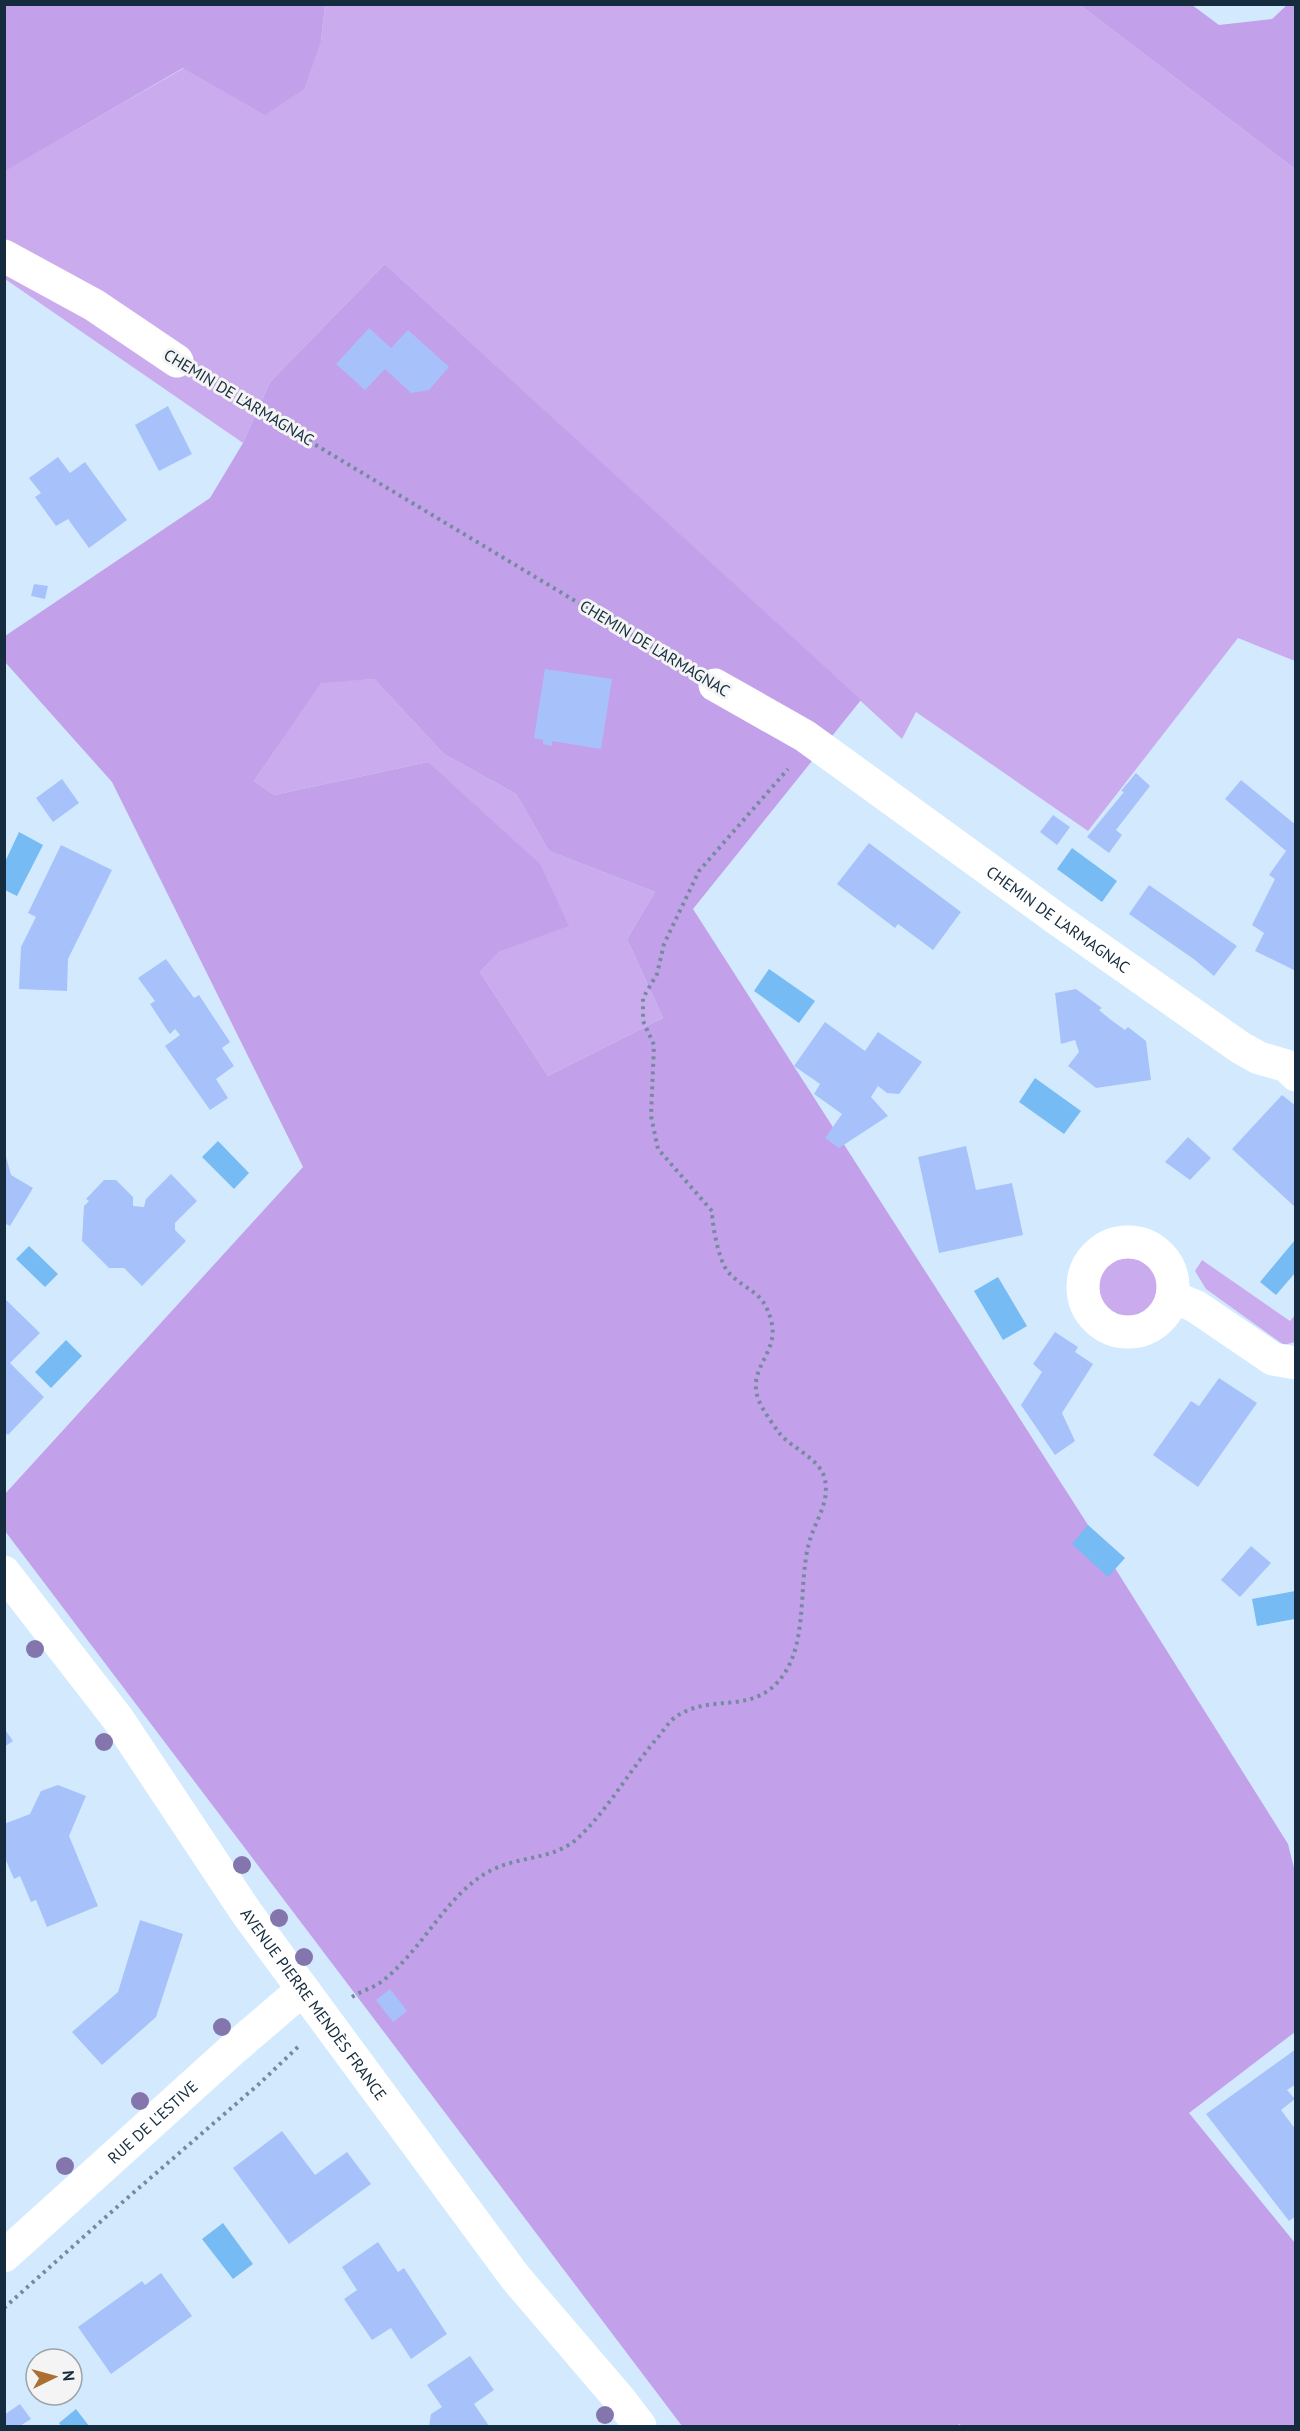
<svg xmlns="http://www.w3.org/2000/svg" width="1300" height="2431" viewBox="0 0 1300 2431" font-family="'PT Sans',sans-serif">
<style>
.green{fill:#caacee}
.forest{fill:#c2a0ea;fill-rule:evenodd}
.water{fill:#76bbf4}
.building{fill:#a7c2fb}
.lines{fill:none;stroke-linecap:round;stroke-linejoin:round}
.path{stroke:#748b9e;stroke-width:4;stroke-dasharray:3 4.5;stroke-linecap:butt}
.street{stroke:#fff;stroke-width:33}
.tree{fill:#8475ad}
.labels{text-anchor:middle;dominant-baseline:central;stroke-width:6;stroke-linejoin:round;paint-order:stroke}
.street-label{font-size:16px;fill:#152c3e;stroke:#f4f4f4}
</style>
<rect width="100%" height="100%" fill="#d3eafe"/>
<g class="green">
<polygon points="325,5 1080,5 1295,169 1295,661 1238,638 1088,831 916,712 902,739 385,264 270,382 243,443 5,279 4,171 184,68 321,41"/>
<polygon points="374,679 444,754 516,794 549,851 655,892 627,939 663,1018 548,1076 480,972 499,952 568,926 428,762 274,795 254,781 321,682"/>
<circle cx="1129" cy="1285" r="33"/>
<polygon points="1202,1260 1290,1321 1295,1315 1295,1342 1284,1345 1206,1289 1195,1271"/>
</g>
<g class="forest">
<polygon points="5,4 325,4 325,5 321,41 304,89 265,115 183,68 5,171"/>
<polygon points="1080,5 1192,5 1219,25 1272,19 1287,5 1295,5 1295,169"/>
<path d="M 385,264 L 861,700 L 693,909 L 1088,1525 L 1288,1844 L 1296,1876 L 1295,2032 L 1189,2113 L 1295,2243 L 1295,2426 L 961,2426 L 960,2424 L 956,2426 L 682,2426 L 5,1531 L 4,1495 L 303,1167 L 112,782 L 5,662 L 5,636 L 210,498 L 243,443 L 270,382 ZM 374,679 L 444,754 L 516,794 L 549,851 L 655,892 L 627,939 L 663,1018 L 548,1076 L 480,972 L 499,952 L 569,926 L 540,864 L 428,762 L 274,795 L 254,781 L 321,683 Z"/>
</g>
<g class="water">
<polygon points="19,832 43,845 17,896 5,890 5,862"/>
<polygon points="1072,848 1117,881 1102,902 1057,869"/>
<polygon points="769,969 815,1001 799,1023 754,991"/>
<polygon points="1035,1078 1081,1111 1064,1134 1019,1102"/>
<polygon points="218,1141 249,1173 234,1189 202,1157"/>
<polygon points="1295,1240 1295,1273 1276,1295 1260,1282"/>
<polygon points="29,1246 58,1274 45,1287 16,1259"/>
<polygon points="998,1277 1027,1326 1003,1340 974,1291"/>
<polygon points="66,1340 82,1356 51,1388 35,1372"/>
<polygon points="1088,1525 1125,1558 1108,1577 1072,1544"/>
<polygon points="1295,1591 1295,1619 1257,1626 1252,1599"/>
<polygon points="223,2223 253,2264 233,2279 202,2239"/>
<polygon points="76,2409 89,2426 61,2426 59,2423"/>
</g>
<g class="building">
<polygon points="369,328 391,348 408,330 449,367 429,390 411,393 385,369 365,390 336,364"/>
<polygon points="168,406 192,454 159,471 135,425"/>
<polygon points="58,457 70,473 85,462 127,520 89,548 68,519 56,526 35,497 41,493 29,478"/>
<polygon points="34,584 48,586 45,599 31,596"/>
<polygon points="545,669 612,679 601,749 552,741 552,746 543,744 543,740 534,738"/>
<polygon points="1136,773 1150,786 1116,830 1122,835 1109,853 1087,837 1124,792 1121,791"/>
<polygon points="62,779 79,803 53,822 36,798"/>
<polygon points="1241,780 1296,825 1296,971 1255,951 1264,933 1252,925 1275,879 1269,875 1286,851 1225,799"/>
<polygon points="1053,815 1070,827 1057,845 1040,832"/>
<polygon points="869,843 961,912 933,950 898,924 895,928 837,884"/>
<polygon points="61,845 112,870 68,959 67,991 19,989 21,947 36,917 28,913"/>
<polygon points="1149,885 1237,946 1214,976 1195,960 1129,914"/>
<polygon points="166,959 194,998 199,995 230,1042 222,1048 234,1066 216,1079 228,1098 210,1110 165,1046 180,1035 175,1029 170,1034 167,1030 150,1004 155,1001 138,978"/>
<polygon points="1076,989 1102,1008 1099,1010 1111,1020 1125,1030 1128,1027 1146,1041 1151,1080 1096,1088 1068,1066 1079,1052 1075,1040 1061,1044 1055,993"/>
<polygon points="825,1022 865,1051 878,1032 922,1062 899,1094 887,1093 878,1086 871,1097 888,1116 839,1148 825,1138 842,1114 814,1094 820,1084 794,1066"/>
<polygon points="1282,1095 1296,1106 1296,1208 1232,1149"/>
<polygon points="1188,1137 1211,1158 1190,1180 1165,1162"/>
<polygon points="966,1146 976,1190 1012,1183 1023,1235 939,1253 918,1157"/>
<polygon points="5,1153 11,1175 33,1188 10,1226 4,1223"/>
<polygon points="171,1174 197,1201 175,1223 175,1230 186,1241 142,1286 124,1268 109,1268 82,1241 84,1206 89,1201 86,1199 104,1180 116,1180 133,1197 133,1206 144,1207 146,1199"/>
<polygon points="4,1298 40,1333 10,1363 44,1397 8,1435 4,1432"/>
<polygon points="1055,1332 1078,1347 1075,1352 1093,1364 1062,1413 1075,1441 1055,1455 1021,1405 1042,1372 1033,1364"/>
<polygon points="1219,1378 1257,1403 1198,1487 1153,1455 1191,1401 1199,1406"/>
<polygon points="1251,1546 1271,1563 1240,1597 1221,1580"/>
<polygon points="4,1728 13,1741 4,1747"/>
<polygon points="58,1785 86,1796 69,1836 98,1906 47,1927 36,1900 31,1902 20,1876 14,1879 4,1856 4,1824 30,1814 41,1791"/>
<polygon points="140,1920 183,1934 156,2017 102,2065 72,2032 118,1992"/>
<polygon points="390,1989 407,2011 393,2022 376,2000"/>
<polygon points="1296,2049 1296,2084 1287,2090 1295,2099 1281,2110 1296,2130 1296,2216 1289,2221 1206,2114"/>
<polygon points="282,2131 315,2175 347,2152 371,2184 289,2244 233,2168"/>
<polygon points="378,2242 398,2272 404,2268 447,2334 411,2359 391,2328 372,2340 344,2299 357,2290 342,2267"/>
<polygon points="161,2273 192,2316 111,2374 78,2327 142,2281 145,2285"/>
<polygon points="470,2356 494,2390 474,2404 489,2426 429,2426 431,2414 442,2407 427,2385"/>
<polygon points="20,2404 31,2419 20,2426 4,2426 4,2415"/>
</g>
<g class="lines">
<g class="path">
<polyline points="206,379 685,667"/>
<path d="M 352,1997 C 361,1991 373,1988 381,1982 C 424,1950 448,1889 496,1868 C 523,1856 555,1859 578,1838 C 608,1810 631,1768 659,1736 C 664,1730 670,1720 677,1716 C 714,1692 755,1717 784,1674 C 807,1641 799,1585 808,1547 C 813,1523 830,1505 825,1480 C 821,1459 793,1449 780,1434 C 774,1426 767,1416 762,1407 C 741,1369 781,1356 771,1320 C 763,1290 747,1292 729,1273 C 719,1263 712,1225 712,1211 L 658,1149 L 651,1116 L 654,1045 L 643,1021 L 643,998 L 657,974 L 664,944 L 699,871 L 788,769"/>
<polyline points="4,2308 125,2200 259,2084 300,2045"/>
</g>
<g class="street">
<polyline points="4,256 94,305 177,361"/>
<path id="s1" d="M 715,685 L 805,736 L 1057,919 L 1241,1048 L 1259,1058 L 1287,1066 L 1296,1075"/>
<circle cx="1128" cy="1287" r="45"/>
<polyline points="1172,1297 1195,1306 1273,1359 1296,1363"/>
<path id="s2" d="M 4,1572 L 118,1719 L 246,1912 L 515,2277 L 621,2401 L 640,2426"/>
<path id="s3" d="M 4,2256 L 232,2050 L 302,1990"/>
</g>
</g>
<g class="tree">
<circle cx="35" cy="1649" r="9"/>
<circle cx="104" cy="1742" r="9"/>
<circle cx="242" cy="1865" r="9"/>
<circle cx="279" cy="1918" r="9"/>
<circle cx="304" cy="1957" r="9"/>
<circle cx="222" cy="2027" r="9"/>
<circle cx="140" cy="2101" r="9"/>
<circle cx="65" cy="2166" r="9"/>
<circle cx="605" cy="2415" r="9"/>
</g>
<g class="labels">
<g class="street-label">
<text transform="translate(239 397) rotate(31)">CHEMIN DE L'ARMAGNAC</text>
<text transform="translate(655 648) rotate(31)">CHEMIN DE L'ARMAGNAC</text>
<text stroke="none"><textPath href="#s1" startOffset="416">CHEMIN DE L'ARMAGNAC</textPath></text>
<text stroke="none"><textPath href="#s2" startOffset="532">AVENUE PIERRE MENDÈS FRANCE</textPath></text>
<text stroke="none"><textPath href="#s3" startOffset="200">RUE DE L'ESTIVE</textPath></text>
</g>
</g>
<rect width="1300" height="2431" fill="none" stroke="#152c3e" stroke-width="12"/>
<g transform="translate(54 2377) rotate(85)"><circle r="28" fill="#f4f4f4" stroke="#9ba4ab" stroke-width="1.5"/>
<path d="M0-4.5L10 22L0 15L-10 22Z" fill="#ab7031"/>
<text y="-9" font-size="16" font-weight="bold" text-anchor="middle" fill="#152c3e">N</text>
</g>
</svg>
